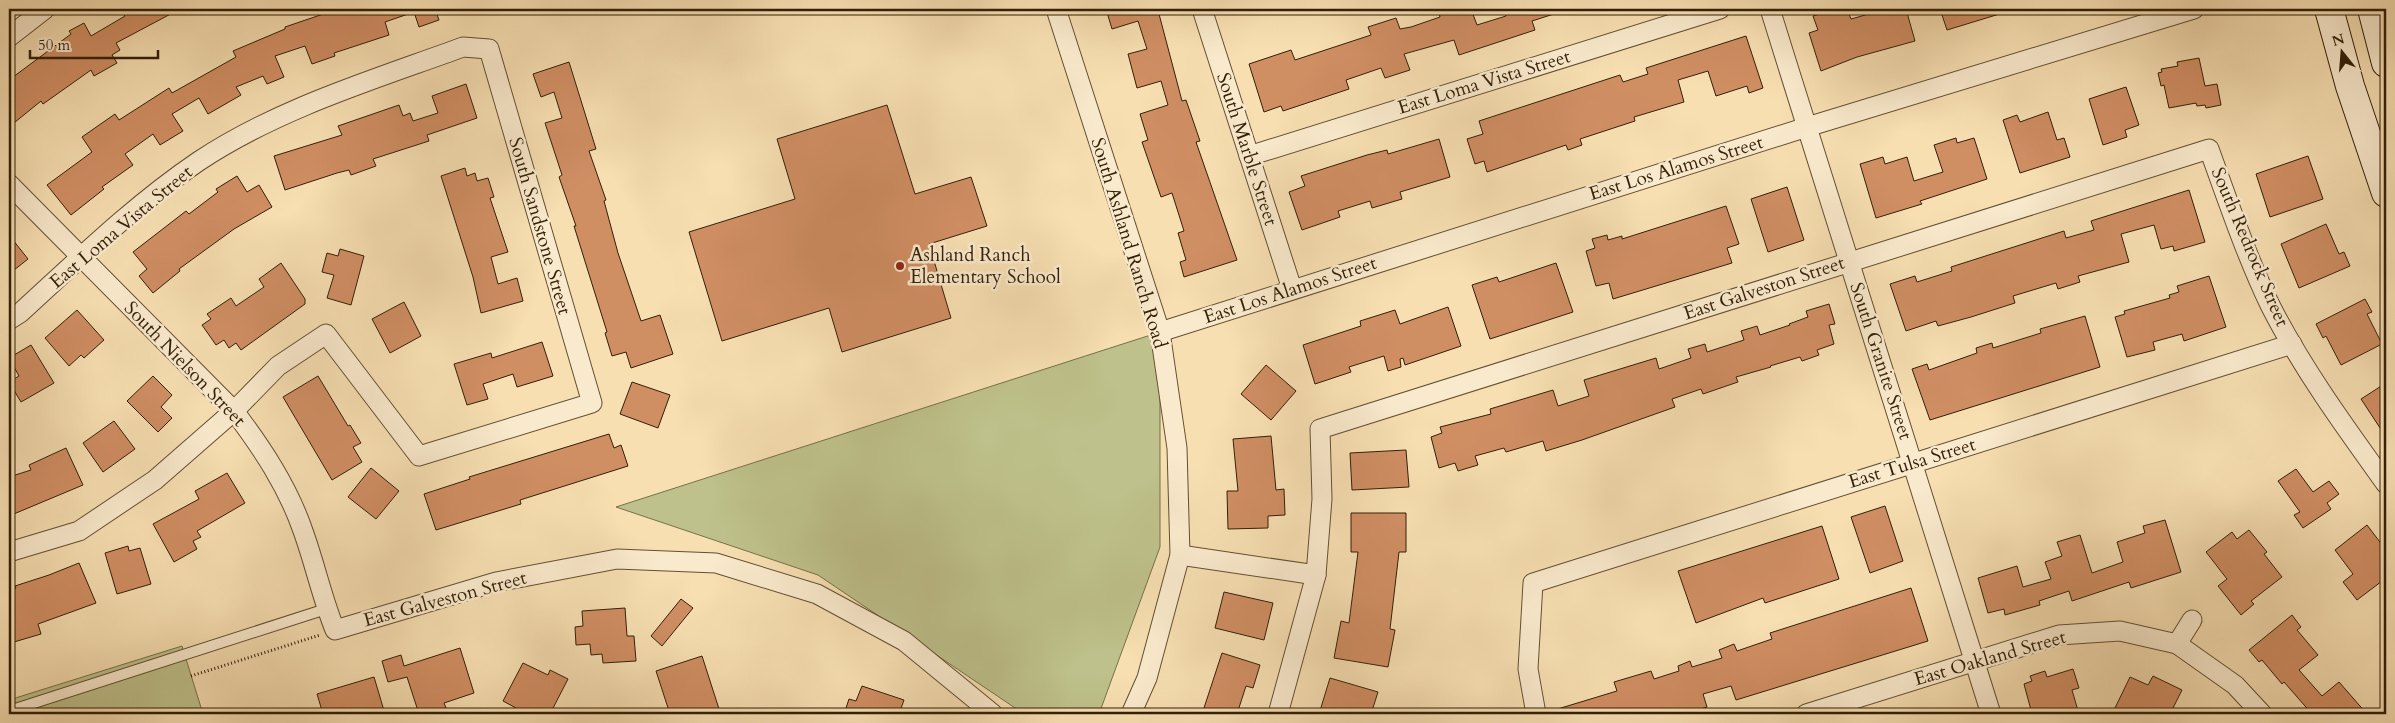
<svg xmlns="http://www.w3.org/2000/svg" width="2395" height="723" viewBox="0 0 2395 723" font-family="Cardo,serif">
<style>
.green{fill:#bec18b;stroke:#78704a}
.building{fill:#d08e63;stroke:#321f08}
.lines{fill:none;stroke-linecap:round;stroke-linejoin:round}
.service-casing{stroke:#634f32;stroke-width:12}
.minor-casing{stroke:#634f32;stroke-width:21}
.secondary-casing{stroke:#321f08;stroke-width:30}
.path{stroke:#321f08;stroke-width:3;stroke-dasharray:1 2.5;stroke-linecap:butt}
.service{stroke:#faeacd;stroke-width:10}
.minor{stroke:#faeacd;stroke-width:19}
.secondary{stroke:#faeacd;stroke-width:28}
.poi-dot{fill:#8f2418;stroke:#faeacd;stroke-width:2}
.labels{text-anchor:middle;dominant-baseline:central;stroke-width:5;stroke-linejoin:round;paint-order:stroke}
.street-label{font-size:19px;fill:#321f08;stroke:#faeacd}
.poi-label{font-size:19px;fill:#321f08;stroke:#faeacd;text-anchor:start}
</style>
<rect width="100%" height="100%" fill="#f7dfb2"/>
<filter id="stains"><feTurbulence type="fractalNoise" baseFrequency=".004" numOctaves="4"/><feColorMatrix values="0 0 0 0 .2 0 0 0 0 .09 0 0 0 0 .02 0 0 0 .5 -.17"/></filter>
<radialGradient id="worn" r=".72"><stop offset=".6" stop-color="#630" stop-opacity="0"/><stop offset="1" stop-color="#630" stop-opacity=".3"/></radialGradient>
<g class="green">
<polygon points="1160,332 1160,547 1099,714 1024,714 818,575 616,507"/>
<polygon points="182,646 203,714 9,714 9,700"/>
</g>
<g class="building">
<polygon points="120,9 180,9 116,43 120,50 112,55 117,63 94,76 91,70 43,104 41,101 9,127 9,80 71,34 69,31 84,23 91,36 125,16"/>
<polygon points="338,9 435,9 439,20 419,27 414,12 385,22 389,35 334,53 335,56 312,64 305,46 275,56 284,77 267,84 263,76 236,87 241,95 208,114 199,98 172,114 183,131 160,145 153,134 125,154 133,165 102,187 104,189 71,215 47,185 92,152 82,137 115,114 119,120 169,88 172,93 236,57 233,51 285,29 285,27"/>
<polygon points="1106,9 1165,9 1166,12 1159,14 1182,101 1186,100 1200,141 1196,142 1237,260 1184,277 1180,262 1186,260 1178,233 1184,231 1172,193 1161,197 1142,142 1148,140 1140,114 1168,105 1161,81 1137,88 1128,54 1147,49 1138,21 1112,29"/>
<polygon points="1438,9 1471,9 1477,25 1506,16 1503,9 1559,9 1560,12 1532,21 1535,30 1459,55 1454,40 1404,54 1410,70 1385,78 1381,68 1346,80 1349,89 1283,111 1281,106 1264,112 1249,64 1291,50 1295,60 1371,35 1368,27 1396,18 1400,29 1411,27 1440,17"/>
<polygon points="1835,9 1847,9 1851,19 1876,12 1875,9 1906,9 1915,41 1857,57 1821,71 1809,33 1818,30 1813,16"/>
<polygon points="1940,9 2005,9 2006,12 1947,30"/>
<polygon points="1746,36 1763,88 1749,93 1747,86 1716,96 1708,71 1678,80 1684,102 1634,117 1635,121 1580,139 1582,145 1568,150 1566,145 1487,172 1484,161 1475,164 1467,139 1483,134 1479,121 1620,75 1623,82 1648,74 1646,68"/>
<polygon points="2199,58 2205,86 2217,84 2221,105 2206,108 2205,105 2197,106 2196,103 2169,108 2164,85 2161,86 2158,73 2162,72 2161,69 2178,66 2177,62"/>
<polygon points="569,62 596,149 589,151 606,200 604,201 618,253 641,321 660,315 673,354 631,368 626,352 612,356 605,333 607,332 574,226 576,226 559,177 562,175 545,123 562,118 554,92 541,97 533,74"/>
<polygon points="466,84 477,118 427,135 429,141 373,159 376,166 351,175 349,170 337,173 285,190 274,156 342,135 338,126 399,105 403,116 410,113 413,121 438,113 432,96"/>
<polygon points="2126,87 2139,125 2125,130 2127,137 2103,145 2089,99"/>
<polygon points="887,105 915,194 971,177 987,226 929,244 951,318 842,352 829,308 722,341 689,232 795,199 777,139"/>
<polygon points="2048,112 2057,140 2064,138 2070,157 2020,173 2003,120 2017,115 2020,122"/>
<polygon points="1956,138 1957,143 1974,138 1987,179 1920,201 1922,204 1876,218 1860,164 1883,157 1885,164 1907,157 1914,181 1943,172 1934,145"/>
<polygon points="1439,139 1450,177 1400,192 1402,199 1372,208 1370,201 1338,211 1340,217 1302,230 1289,192 1305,186 1301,176 1367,155 1387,150 1388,154"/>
<polygon points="2308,156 2323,199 2270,217 2256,174"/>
<polygon points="465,168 467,176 475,173 477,181 488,178 494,197 490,198 508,252 491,257 498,284 517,278 523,301 481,313 473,277 441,176"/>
<polygon points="237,176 247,192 259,185 272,207 234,229 179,269 180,271 153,293 139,276 147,269 133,252 186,211 189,214 218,192 216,189"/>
<polygon points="1787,187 1804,240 1768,252 1751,199"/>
<polygon points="2189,190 2205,242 2174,251 2173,246 2161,249 2154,225 2121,234 2129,262 2078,276 2080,282 2058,289 2056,283 2013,296 2015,303 1971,317 1938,326 1936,321 1906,331 1890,284 1915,276 1917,282 1952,271 1951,267 2064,231 2066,238 2094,230 2091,221"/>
<polygon points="1726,206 1739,244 1727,248 1732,263 1613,299 1609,283 1596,286 1586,251 1595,248 1592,239 1607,235 1608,240 1622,236 1622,239"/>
<polygon points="2326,224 2339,254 2344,252 2350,266 2299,288 2281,244"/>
<polygon points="9,235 28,259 9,274"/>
<polygon points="340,249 364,256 351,305 327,298 334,275 322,272 327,253 338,256"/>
<polygon points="281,263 305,299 305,304 241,350 236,343 229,348 224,340 216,345 202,325 211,319 207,314 231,298 236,306 264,287 259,279"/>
<polygon points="1556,263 1573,312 1490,339 1472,285 1497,277 1499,282"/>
<polygon points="2209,276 2226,327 2184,341 2182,334 2153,342 2155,350 2127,357 2115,317 2125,314 2124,311 2170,298 2169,295 2179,292 2177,286"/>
<polygon points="2365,299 2372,312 2367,314 2382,344 2341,365 2326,336 2323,338 2316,324"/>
<polygon points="404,302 421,336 390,353 372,319"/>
<polygon points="1829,304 1835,324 1829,325 1834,344 1817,350 1819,355 1802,361 1800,357 1770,366 1771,367 1736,377 1738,382 1703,394 1701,389 1672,399 1675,407 1582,440 1546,451 1543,441 1506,452 1504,448 1475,456 1478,465 1458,471 1455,463 1439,468 1431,437 1442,433 1440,427 1491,414 1490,409 1553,390 1558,406 1589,396 1584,380 1656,358 1659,369 1691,358 1688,349 1705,344 1707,352 1744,340 1741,331 1757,326 1760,335 1790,325 1789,324 1808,317 1806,311"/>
<polygon points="1448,307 1461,346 1405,365 1403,358 1400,359 1401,367 1388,371 1384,356 1349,367 1351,372 1315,384 1303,345 1361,326 1360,321 1395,310 1400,324"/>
<polygon points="77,310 104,340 84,358 81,355 69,366 45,338"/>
<polygon points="2085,316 2100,367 1930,420 1912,369 1927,364 1929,370 1977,353 1976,348 1992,343 1993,348 2041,333 2040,329"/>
<polygon points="542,342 553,376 517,387 513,374 483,384 488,399 467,405 454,364 491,353 492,358"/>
<polygon points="31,345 54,383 21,402 9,382 19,376 9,358"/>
<polygon points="1266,365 1296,391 1271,420 1241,394"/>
<polygon points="153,376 172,395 161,407 172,418 158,432 127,401"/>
<polygon points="318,376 348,426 350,425 361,443 353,447 362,462 332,480 283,397"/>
<polygon points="632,382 670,395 658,428 620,414"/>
<polygon points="2386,383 2386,437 2361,399"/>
<polygon points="114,421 135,449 103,472 83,443"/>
<polygon points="609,434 614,448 621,445 628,466 520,500 521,504 436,530 424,494 470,479 469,477"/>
<polygon points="1271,436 1276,490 1284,489 1285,515 1268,516 1268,528 1228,529 1227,491 1238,491 1233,439"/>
<polygon points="66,448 83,485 9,516 9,477 31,470 29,465"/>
<polygon points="1406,450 1409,487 1352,490 1350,453"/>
<polygon points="371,468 399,491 376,519 348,497"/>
<polygon points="2296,469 2313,492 2329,481 2339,494 2327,503 2331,509 2303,528 2294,515 2300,512 2278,481"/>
<polygon points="227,473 245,503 197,531 201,537 193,541 197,549 174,562 153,524 199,499 195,491"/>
<polygon points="1885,506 1903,561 1870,573 1851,517"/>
<polygon points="1351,513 1406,513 1406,552 1399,552 1390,629 1395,630 1388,667 1334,658 1341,621 1349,623 1358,552 1351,552"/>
<polygon points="2165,520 2181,572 2131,588 2129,582 2072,601 2069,591 2039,601 2040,605 2005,615 2004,609 1988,613 1978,578 2017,566 2023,587 2051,579 2045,562 2062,556 2057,542 2080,535 2092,573 2123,562 2117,542 2145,533 2143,526"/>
<polygon points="2367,525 2386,550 2386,578 2357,600 2343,582 2353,574 2335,550"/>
<polygon points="1822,526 1839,579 1765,603 1763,598 1696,623 1678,571"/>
<polygon points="2249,530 2267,552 2264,554 2282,577 2251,601 2254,604 2241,615 2218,586 2227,579 2206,552 2232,532 2237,539"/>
<polygon points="128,546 129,551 140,548 151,584 117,594 105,553"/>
<polygon points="79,563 96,603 38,624 41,634 14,642 9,627 9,591 16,588 15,586 49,575"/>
<polygon points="1911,588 1928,641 1736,700 1731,686 1703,694 1707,707 1685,714 1551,714 1551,711 1617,691 1614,682 1651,671 1654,679 1679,671 1678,666 1690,661 1692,667 1722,658 1719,650 1734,644 1737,651 1772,639 1770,633"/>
<polygon points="1224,592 1273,603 1264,640 1215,628"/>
<polygon points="681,599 693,608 662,646 651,636"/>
<polygon points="625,608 627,636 634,636 636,661 603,663 602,654 591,655 590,644 576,645 575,627 583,626 582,611"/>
<polygon points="2292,615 2301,627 2297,630 2318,655 2299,670 2322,696 2339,682 2367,714 2312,714 2284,682 2282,684 2262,660 2259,662 2249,650"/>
<polygon points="460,648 474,693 444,703 446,708 427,714 419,714 407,677 388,682 382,661 401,655 404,666"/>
<polygon points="1222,653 1260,665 1253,688 1246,686 1237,714 1202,714"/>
<polygon points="702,656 720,712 712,714 670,714 656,671"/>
<polygon points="523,663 548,675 550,670 568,679 550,714 513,714 516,708 503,701"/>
<polygon points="2073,669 2079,688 2072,690 2079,714 2032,714 2024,684 2032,681 2030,676 2045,671 2047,677"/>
<polygon points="2153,676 2182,690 2170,714 2123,714 2114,710 2130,677 2148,685"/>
<polygon points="374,677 385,714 323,714 317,694"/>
<polygon points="1330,678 1378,692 1371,714 1319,714"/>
<polygon points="862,686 904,700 899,714 844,714 849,699 856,701"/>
</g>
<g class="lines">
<defs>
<polyline id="service" points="9,711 326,609"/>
<g id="minor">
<polyline points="1056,9 1160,332 1177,448 1180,555 1147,678 1131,714"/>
<polyline points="1202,9 1292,289"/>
<path d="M 1770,9 C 1843,244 1919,478 1991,714"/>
<polyline points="9,37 45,9"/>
<polyline points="1249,156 1720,9"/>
<path d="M 9,184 L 234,411 C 262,448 288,487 303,531 C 315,564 322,598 335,630 L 496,582 L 617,559 L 716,563 L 817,594 L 904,641 L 993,714"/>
<path d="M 9,320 L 20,313 C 77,261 134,205 199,161 C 279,108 373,80 463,47 L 489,49 L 592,403 L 419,456 L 326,334 L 278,366 L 234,411 L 155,480 L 79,531 L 9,552"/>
<polyline points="1160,332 1807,127 2194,9"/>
<polyline points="1180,555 1316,575"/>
<polyline points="2177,644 2192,620"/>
<path d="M 1278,714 L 1316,575 L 1322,499 L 1320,429 L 2209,149 C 2228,201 2246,255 2270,305 C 2302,368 2345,427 2386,484"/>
<polyline points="1536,714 1528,669 1533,583 2292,344"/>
<polyline points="1806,714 2059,635 2120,631 2177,644 2235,685 2262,714"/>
</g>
<g id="secondary">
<polyline points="2329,9 2350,86 2386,193"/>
<polyline points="2372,9 2386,63"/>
</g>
</defs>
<use href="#service" class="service-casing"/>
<use href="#minor" class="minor-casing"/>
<use href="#secondary" class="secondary-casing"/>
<polyline class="path" points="191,676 320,635"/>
<use href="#service" class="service"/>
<use href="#minor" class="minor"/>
<use href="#secondary" class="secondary"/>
</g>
<circle class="poi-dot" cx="900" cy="266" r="5"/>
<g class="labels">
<g class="street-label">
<text transform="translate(1484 82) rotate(-17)">East Loma Vista Street</text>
<text transform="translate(1247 149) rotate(72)">South Marble Street</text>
<text transform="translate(1676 168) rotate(-17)">East Los Alamos Street</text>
<text transform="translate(540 226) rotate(74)">South Sandstone Street</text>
<text transform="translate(121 227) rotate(-40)">East Loma Vista Street</text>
<text transform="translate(1129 243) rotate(73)">South Ashland Ranch Road</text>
<text transform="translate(2250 247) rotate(67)">South Redrock Street</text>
<text transform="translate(1764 288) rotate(-18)">East Galveston Street</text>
<text transform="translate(1290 290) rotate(-18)">East Los Alamos Street</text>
<text transform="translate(1881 361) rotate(72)">South Granite Street</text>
<text transform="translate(185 364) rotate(46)">South Nielson Street</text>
<text transform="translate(1912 463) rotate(-17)">East Tulsa Street</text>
<text transform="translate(445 599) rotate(-15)">East Galveston Street</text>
<text transform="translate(1990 658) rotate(-16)">East Oakland Street</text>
</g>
<g class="poi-label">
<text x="910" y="255">Ashland Ranch<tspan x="910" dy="22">Elementary School</tspan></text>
</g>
</g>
<rect width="2395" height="723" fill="none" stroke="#f7dfb2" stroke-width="30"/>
<rect x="10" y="10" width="2375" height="703" fill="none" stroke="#321f08" stroke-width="2.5"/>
<rect x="15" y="15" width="2365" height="693" fill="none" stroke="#321f08"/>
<g transform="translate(2342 52) rotate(343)" stroke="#faeacd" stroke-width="4" paint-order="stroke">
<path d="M0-4L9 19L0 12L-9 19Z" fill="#321f08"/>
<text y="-8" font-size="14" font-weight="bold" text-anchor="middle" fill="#321f08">N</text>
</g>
<path d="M30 50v8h128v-8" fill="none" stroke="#321f08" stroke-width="2.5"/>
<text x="38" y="50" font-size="15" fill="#321f08" stroke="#faeacd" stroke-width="4" paint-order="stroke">50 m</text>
<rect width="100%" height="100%" filter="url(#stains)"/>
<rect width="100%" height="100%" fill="url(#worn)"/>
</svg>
